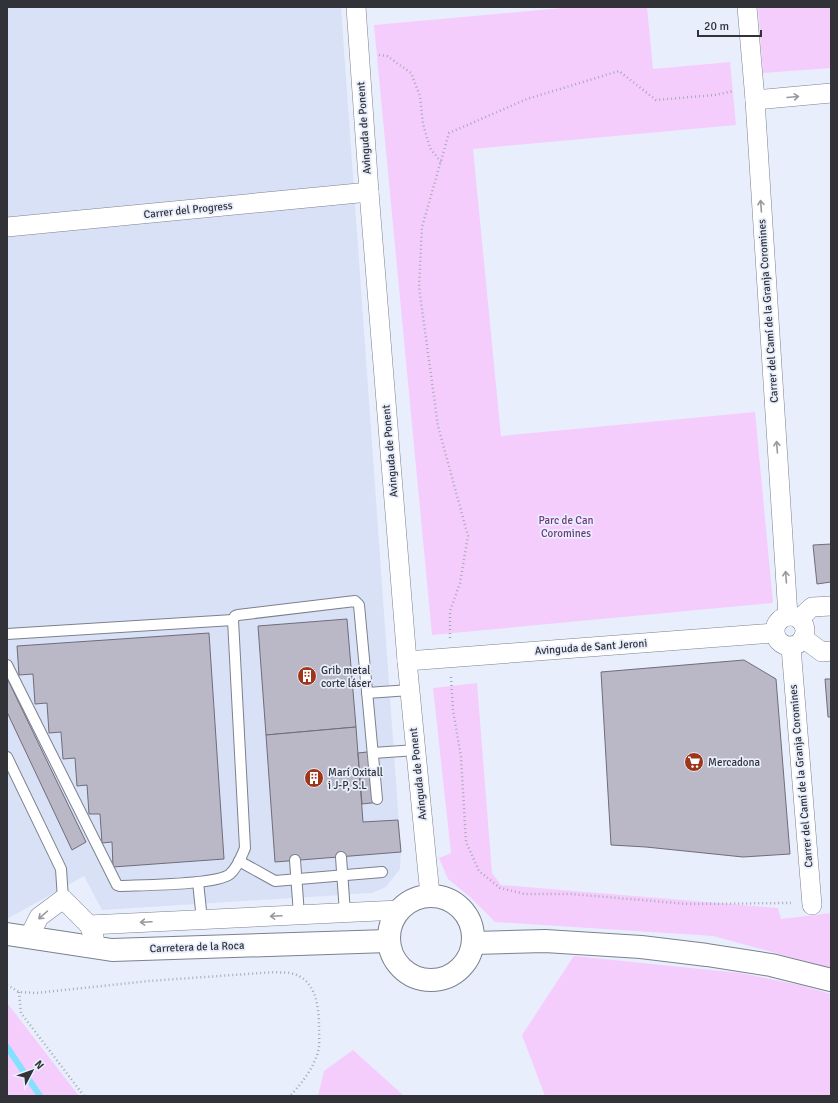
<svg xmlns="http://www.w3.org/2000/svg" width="838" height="1103" viewBox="0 0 838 1103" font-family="Signika,sans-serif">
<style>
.built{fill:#d9e1f6}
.green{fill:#f5cdfd}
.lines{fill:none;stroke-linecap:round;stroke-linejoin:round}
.stream{stroke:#81e1fe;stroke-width:6}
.building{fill:#bab7c6;stroke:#706d7a}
.lane-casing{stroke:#7c818e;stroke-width:12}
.street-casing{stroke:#7c818e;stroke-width:20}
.secondary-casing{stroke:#7c818e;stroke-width:24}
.path{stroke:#a6aab5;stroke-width:2.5;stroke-dasharray:1 3;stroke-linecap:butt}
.lane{stroke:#fff;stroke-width:10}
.street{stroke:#fff;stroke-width:19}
.secondary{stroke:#fff;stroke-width:22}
.oneway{stroke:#98999c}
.labels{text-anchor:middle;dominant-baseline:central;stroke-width:3.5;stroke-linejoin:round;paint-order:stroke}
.street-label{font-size:11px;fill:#313338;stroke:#e8eefc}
.park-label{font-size:11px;fill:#72377f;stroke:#e8eefc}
.poi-label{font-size:11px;fill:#313338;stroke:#e8eefc;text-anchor:start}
</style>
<rect width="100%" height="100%" fill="#e8eefc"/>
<polygon class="built" points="7,7 341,7 401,852 400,869 386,887 372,893 102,910 84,876 7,919"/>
<g class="green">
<polygon points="573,7 647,7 653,69 730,62 736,125 473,149 501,436 755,412 773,603 432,635 374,25"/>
<polygon points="758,7 831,7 831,68 763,73"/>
<polygon points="477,683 492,873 501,885 778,908 781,919 831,913 831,968 713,936 495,922 470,897 448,879 439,858 451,853 433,688"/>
<polygon points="574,956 740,973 800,985 831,994 831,1096 545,1096 522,1035"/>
<polygon points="7,1003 79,1096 7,1096"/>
<polygon points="353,1050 404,1096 318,1096 324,1071"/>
</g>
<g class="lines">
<polyline class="stream" points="7,1047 40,1096"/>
</g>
<g class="building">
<polygon points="831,544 831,582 817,584 813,545"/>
<polygon points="347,619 356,727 266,735 258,626"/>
<polygon points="209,633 224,859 113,867 112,842 102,843 100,814 89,814 87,785 77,786 75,758 63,759 61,732 49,733 47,703 35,704 33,674 19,675 17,646"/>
<polygon points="744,660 776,679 790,854 743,857 646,847 611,845 601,672"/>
<polygon points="7,678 86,842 72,850 7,712"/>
<polygon points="825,679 831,679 831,717 828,717"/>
<polygon points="356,727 363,822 398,820 401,852 275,862 266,735"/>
<polygon points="376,751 380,802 362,804 358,753"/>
</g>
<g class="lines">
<defs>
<g id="lane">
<polyline points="7,634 233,620"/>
<path d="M 7,665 L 117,885 L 120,886 C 141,885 217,885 230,874 C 238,867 241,857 245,848 L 233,620 L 235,616 L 238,615 L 355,601 L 359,605 L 377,799"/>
<polyline points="367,693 410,690"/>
<polyline points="373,753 416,750"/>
<polyline points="7,757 61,869 63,899"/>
<polyline points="341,857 345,913"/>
<polyline points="295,860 299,915"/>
<polyline points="239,861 275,881 382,872"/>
<polyline points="198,882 202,920"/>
</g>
<g id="street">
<polyline points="356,7 369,192 407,661 430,895"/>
<polyline points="747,7 755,100 788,616"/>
<polyline points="755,100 831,93"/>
<polyline points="7,227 369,192"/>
<circle cx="790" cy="631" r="15"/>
<polyline points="799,619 812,607 831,606"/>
<polyline points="803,638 822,652 831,651"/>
<polyline points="791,647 812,905"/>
<polyline points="407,661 774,633"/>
<polyline points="89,925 399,910"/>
<polyline points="29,937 39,917 63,899 89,925 94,937"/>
</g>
<g id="secondary">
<circle cx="431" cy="938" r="42"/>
<polyline points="7,934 112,950 388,941"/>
<polyline points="474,943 545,941 641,947 707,955 771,965 831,980"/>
</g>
</defs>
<use href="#lane" class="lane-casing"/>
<use href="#street" class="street-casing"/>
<use href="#secondary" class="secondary-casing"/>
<g class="path">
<polyline points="379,55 387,56 411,73 420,96 423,124 430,148 441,162"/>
<polyline points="450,638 450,611 460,583 468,536 438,426 419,287 422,227 449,133 527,99 619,71 656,100 715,95 734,91"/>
<polyline points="451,677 453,710 461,757 466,842 479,871 500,888 525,894 571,894 688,904 791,903"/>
<path d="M 7,985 L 19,992 L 36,993 L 149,981 L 275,972 C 280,973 285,972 290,973 C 316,978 319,1006 319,1028 C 319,1035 320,1045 318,1052 C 313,1069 302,1083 290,1096"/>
<polyline points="19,992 21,1013 84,1096"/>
</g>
<use href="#lane" class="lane"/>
<use href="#street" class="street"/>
<use href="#secondary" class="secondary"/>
</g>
<defs><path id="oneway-shaft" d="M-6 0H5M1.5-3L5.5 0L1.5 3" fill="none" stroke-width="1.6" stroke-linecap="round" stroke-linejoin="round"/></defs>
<g class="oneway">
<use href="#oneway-shaft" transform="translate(793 97) rotate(-5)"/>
<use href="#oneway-shaft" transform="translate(761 206) rotate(-94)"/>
<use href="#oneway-shaft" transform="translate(777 447) rotate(-94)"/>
<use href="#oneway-shaft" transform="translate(786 577) rotate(-94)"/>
<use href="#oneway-shaft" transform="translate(43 915) rotate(138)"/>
<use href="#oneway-shaft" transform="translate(276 916) rotate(177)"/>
<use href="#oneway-shaft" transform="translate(146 922) rotate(177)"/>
</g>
<defs>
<symbol id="building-disc" viewBox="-11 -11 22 22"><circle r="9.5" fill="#9e3619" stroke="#e8eefc"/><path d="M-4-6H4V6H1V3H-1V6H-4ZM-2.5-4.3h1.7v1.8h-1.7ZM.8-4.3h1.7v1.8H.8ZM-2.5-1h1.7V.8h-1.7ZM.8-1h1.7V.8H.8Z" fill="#fff"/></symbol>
<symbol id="supermarket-disc" viewBox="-11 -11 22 22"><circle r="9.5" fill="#9e3619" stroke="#e8eefc"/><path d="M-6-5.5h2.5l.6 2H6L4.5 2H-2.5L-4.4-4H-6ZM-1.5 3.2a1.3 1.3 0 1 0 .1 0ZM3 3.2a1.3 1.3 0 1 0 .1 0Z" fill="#fff"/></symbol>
</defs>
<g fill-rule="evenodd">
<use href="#building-disc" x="296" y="665" width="22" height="22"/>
<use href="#supermarket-disc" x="683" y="751" width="22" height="22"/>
<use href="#building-disc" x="303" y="767" width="22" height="22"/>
</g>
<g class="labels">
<g class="street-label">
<text transform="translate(364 128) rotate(-94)">Avinguda de Ponent</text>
<text transform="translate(188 210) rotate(-6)">Carrer del Progress</text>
<text transform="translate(768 311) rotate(-94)">Carrer del Camí de la Granja Coromines</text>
<text transform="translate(390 451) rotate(-95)">Avinguda de Ponent</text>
<text transform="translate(591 647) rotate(-4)">Avinguda de Sant Jeroni</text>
<text transform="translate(418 774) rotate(-96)">Avinguda de Ponent</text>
<text transform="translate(801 776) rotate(-95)">Carrer del Camí de la Granja Coromines</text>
<text transform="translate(197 947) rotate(-2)">Carretera de la Roca</text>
</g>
<g class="park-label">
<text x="566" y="520">Parc de Can<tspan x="566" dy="13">Coromines</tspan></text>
</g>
<g class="poi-label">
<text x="321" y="670">Grib metal<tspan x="321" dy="13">corte láser</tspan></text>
<text x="708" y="762">Mercadona</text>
<text x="328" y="772">Marí Oxitall<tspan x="328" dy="13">i J-P, S.L</tspan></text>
</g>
</g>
<rect width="838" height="1103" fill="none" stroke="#313338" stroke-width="16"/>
<g transform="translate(32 1071) rotate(49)" stroke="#e8eefc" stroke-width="3" paint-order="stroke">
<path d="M0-3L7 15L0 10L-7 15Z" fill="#313338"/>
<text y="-6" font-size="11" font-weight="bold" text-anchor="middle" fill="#313338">N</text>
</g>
<path d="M698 30v6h63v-6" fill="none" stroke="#313338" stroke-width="2"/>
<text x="704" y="30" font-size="12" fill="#313338" stroke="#e8eefc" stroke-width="3" paint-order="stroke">20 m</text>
</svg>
